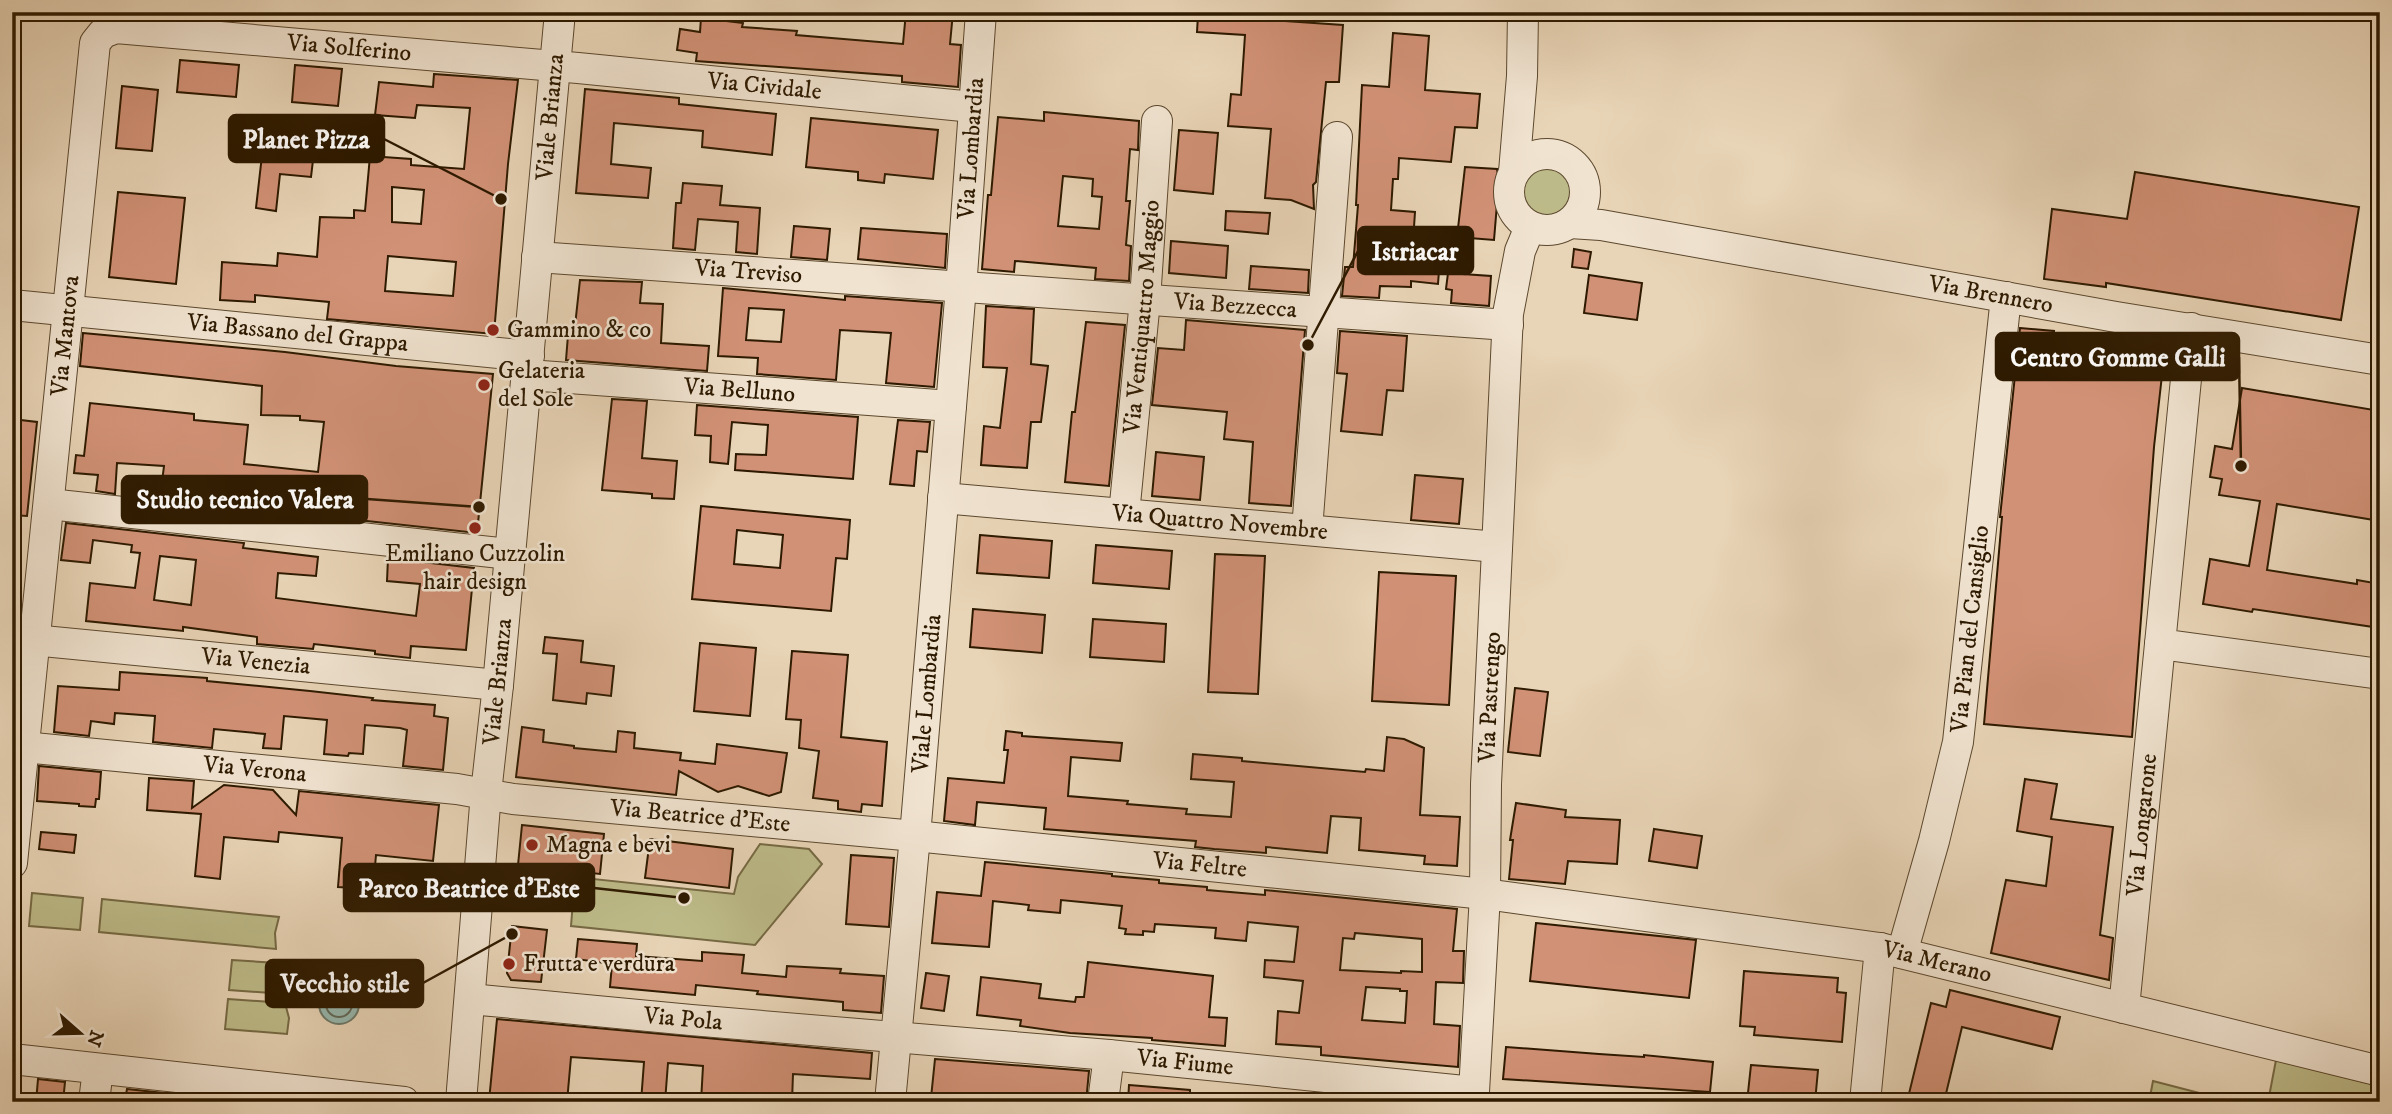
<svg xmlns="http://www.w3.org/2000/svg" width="2392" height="1114" viewBox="0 0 2392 1114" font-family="'IM FELL DW Pica',serif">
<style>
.green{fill:#bdbb89;stroke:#766a44;stroke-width:2}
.water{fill:#97b8af;stroke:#6d7969;stroke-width:2}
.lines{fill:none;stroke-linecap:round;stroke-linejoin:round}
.shore{stroke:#626958;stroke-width:2}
.building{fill:#d19176;stroke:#2e1a00;stroke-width:2;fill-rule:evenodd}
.minor-casing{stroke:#5c482e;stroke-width:32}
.minor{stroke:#f0e3d0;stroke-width:30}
.poi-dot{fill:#8f2418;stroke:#f0e3d0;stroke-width:2.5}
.labels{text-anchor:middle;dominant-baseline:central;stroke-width:5;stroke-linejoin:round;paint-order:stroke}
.street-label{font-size:24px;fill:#2e1a00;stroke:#f0e3d0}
.poi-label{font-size:24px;fill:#2e1a00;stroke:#f0e3d0;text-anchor:start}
.leader{fill:none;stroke:#2e1a00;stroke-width:2.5}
.callout-dot{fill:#2e1a00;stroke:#f0e3d0;stroke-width:2.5}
.callout{fill:#2e1a00;stroke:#2e1a00;stroke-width:2.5}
.callout-label{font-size:26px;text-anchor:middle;font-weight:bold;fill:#fff}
</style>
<rect width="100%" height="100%" fill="#e8d4b6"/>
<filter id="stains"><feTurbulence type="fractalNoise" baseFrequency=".00286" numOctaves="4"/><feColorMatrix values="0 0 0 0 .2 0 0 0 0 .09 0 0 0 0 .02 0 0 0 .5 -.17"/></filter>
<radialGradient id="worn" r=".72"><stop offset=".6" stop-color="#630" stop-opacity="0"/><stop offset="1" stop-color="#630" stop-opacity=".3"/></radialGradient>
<g class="green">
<circle cx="1547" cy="193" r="25"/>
<polygon points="760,844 809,849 822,864 755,945 571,926 575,877 734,894 738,877"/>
<polygon points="32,893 83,898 80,930 29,926"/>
<polygon points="102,899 279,917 275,933 276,949 99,932"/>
<polygon points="232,960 277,963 284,994 229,990"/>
<polygon points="228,999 285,1003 289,1018 287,1034 225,1029"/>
<polygon points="2276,1060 2380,1086 2380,1102 2268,1102"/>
<polygon points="2153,1081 2234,1102 2149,1102"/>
</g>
<circle class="water" cx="339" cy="1004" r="20"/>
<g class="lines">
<circle class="shore" cx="339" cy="1004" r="13"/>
</g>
<g class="building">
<polygon points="906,12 953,12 950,44 961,45 958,87 902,82 902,76 696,61 697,53 677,50 680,29 700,32 701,18 743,23 742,27 797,31 796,35 903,44"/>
<polygon points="1198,15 1343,25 1339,82 1326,82 1316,182 1313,185 1314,209 1291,200 1265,198 1271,129 1228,126 1231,94 1241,95 1245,35 1197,32"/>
<polygon points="1393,33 1429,36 1425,90 1480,94 1477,128 1455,127 1451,162 1399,158 1398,179 1393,179 1391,210 1415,212 1413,242 1441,244 1438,284 1411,281 1411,287 1380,286 1379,298 1342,296 1345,267 1353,267 1358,205 1356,205 1362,85 1389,87"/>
<polygon points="180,60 239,65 236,97 177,92"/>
<polygon points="295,65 342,69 338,106 292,102"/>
<path d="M 434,74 L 518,80 L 508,164 L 494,334 L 327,319 L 329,302 L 255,295 L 255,302 L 220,300 L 222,262 L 277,266 L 278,253 L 317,257 L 320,217 L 354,218 L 354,210 L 365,211 L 370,156 L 411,159 L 411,165 L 464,169 L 470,108 L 417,105 L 415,118 L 375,115 L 379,82 L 433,87 ZM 392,187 L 424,190 L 421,224 L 392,222 ZM 388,256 L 456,262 L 453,296 L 385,291 Z"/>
<polygon points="122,86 158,90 152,151 116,148"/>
<polygon points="585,89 679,98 679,104 776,114 772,155 702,147 703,131 614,123 611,164 651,168 648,198 576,193"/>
<path d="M 1044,112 L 1139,121 L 1138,150 L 1130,149 L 1126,201 L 1130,201 L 1126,245 L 1131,246 L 1129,281 L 1095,279 L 1096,268 L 1015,261 L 1014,272 L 982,269 L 988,195 L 991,195 L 998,117 L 1044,121 ZM 1063,176 L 1093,179 L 1092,196 L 1102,197 L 1099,229 L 1058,226 Z"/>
<polygon points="811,118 938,130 933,179 885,174 884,183 858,180 858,172 806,167"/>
<polygon points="265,129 316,135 311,177 280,174 276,211 256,208"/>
<polygon points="1179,130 1218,133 1213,194 1174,190"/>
<polygon points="1465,167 1497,169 1499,180 1494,240 1457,237"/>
<polygon points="2135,172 2359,207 2341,320 2106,283 2106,287 2044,279 2052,209 2127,219"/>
<polygon points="683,183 722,186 720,205 760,208 757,254 736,252 738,222 698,219 695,250 673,248 676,203 681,203"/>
<polygon points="118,192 185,198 176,284 109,277"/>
<polygon points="1226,211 1270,213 1268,234 1225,230"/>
<polygon points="794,226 830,229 827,260 791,257"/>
<polygon points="861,228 947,234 945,268 858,259"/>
<polygon points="1171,241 1228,246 1226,278 1169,273"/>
<polygon points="1574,249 1591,252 1588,269 1572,267"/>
<polygon points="1251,266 1309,270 1308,293 1249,289"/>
<polygon points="1448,273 1491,276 1489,306 1451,303 1452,290 1446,289"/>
<polygon points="1589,275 1642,283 1637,320 1584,313"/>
<polygon points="580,280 642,282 640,303 663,304 661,343 709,346 707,371 566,360 568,335 574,335"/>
<path d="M 723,288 L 845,300 L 845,296 L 942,303 L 934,387 L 886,383 L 891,333 L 840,330 L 836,380 L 757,374 L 758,358 L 718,356 ZM 749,308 L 784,310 L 781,342 L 746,340 Z"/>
<polygon points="986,306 1034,309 1031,364 1048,366 1041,422 1031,422 1027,468 981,465 984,426 1000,428 1007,368 983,367"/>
<polygon points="1186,320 1305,330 1291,506 1249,503 1253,442 1224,439 1227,412 1152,405 1158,348 1184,350"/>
<polygon points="1086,322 1125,325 1109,486 1065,482 1072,412 1075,412"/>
<polygon points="2020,328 2054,331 2053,337 2165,348 2154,447 2132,737 1984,724 2002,517 2000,517"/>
<polygon points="1340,331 1407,336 1403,391 1387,390 1382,435 1341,431 1347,374 1337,373"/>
<polygon points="83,333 285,352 396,366 493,374 477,533 266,510 268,492 185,483 183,501 160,498 164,466 117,463 115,494 96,491 98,475 74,473 76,455 84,456 90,403 194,414 194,420 248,425 244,464 318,472 324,422 300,420 300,416 261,415 262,386 80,366"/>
<polygon points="2242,388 2380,411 2380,521 2277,504 2267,570 2357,584 2357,580 2380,584 2380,628 2253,609 2252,612 2203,604 2210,559 2249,566 2260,501 2219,495 2222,479 2210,477 2215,446 2232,449"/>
<polygon points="612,399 647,401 642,458 677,461 674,499 652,498 652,494 602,490"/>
<polygon points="697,405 858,417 853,479 735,470 736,454 766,455 768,425 732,422 728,464 710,462 711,436 695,435"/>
<polygon points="12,419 37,422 27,516 12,515"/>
<polygon points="898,420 930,422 927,452 917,451 914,486 890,484"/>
<polygon points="1156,452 1204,457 1200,500 1152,496"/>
<polygon points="1415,475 1463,479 1459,524 1411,520"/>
<path d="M 701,506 L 850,520 L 847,559 L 836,558 L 831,611 L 692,599 ZM 737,530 L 783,535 L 780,568 L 734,564 Z"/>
<path d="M 66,523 L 244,543 L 243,548 L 318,557 L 316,576 L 278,573 L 276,598 L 416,616 L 420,584 L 387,581 L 388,558 L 474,568 L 466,650 L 411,646 L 410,658 L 375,654 L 375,651 L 314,644 L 313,649 L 257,644 L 257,637 L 183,627 L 183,631 L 86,621 L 90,583 L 135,588 L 140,553 L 131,552 L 132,545 L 93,540 L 90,563 L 61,560 ZM 160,556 L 196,560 L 191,605 L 154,600 Z"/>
<polygon points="980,535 1052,541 1049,578 977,573"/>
<polygon points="1096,545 1172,551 1169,589 1093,583"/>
<polygon points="1215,554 1265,556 1258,694 1208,692"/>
<polygon points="1379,572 1456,576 1449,705 1372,701"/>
<polygon points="973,609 1045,615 1042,653 970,647"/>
<polygon points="1093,619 1166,624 1164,662 1090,657"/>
<polygon points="545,637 583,641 581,662 614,666 611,696 587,693 586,704 553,700 557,654 543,653"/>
<polygon points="700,643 756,648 750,716 694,711"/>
<polygon points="792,651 848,655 841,737 887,742 882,806 862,804 861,812 838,809 838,801 813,798 819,751 799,748 801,720 786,719"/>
<polygon points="120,672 207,678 207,681 310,691 373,698 372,700 435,705 434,716 448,718 443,770 403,766 407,730 400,728 365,725 363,754 349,753 348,756 324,754 327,720 284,716 281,749 263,748 265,734 214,729 212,748 153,742 155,716 115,713 114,724 91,721 89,736 54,732 58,686 119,690"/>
<polygon points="1515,688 1548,692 1540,756 1508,752"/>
<polygon points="522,727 544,730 543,742 574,746 574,748 616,752 618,731 635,733 634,748 681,753 680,760 715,764 717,744 787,753 781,792 769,796 738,786 718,792 679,771 676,795 516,777"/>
<polygon points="1006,731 1022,733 1022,736 1122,743 1120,761 1071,757 1068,796 1128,801 1127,804 1187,809 1186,814 1231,817 1234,782 1191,779 1193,754 1242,758 1242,761 1365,772 1366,769 1384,771 1387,737 1404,739 1424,748 1420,815 1460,817 1457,866 1424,864 1425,856 1359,850 1361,818 1331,816 1327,853 1266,847 1266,853 1214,849 1195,847 1196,841 1044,829 1046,808 977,802 975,825 944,821 948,778 1004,783 1008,750 1004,750"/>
<polygon points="39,766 101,772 99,799 96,799 95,807 79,806 79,804 37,801"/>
<polygon points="149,778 194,781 192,808 224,785 273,790 296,815 299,791 439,805 433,861 376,855 373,889 338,887 342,838 279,832 278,842 224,837 220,879 195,876 201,814 147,810"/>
<polygon points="2025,779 2057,784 2051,819 2113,827 2100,935 2113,938 2109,980 1991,953 2006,880 2046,886 2052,837 2017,831"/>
<polygon points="1516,803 1566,810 1565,817 1620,820 1617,864 1568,861 1565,884 1509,879 1513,840 1510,840"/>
<polygon points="522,825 604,834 600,874 518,865"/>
<polygon points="1654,829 1702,836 1697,868 1649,861"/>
<polygon points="41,832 76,835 74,853 39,849"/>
<polygon points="650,839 733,849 729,888 645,878"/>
<polygon points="851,855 894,858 889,927 846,924"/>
<path d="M 985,862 L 1112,874 L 1112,876 L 1159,880 L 1159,883 L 1207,887 L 1207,890 L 1265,895 L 1265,890 L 1457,909 L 1453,951 L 1464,951 L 1463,983 L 1436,982 L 1434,1024 L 1460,1026 L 1458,1067 L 1321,1055 L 1321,1047 L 1276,1044 L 1278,1011 L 1299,1013 L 1303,981 L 1264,977 L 1265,960 L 1294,962 L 1298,927 L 1248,922 L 1246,941 L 1215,938 L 1216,928 L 1155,924 L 1154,932 L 1143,931 L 1143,935 L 1125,934 L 1126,929 L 1119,928 L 1122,906 L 1061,900 L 1060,913 L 1028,910 L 1029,905 L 993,901 L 989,947 L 932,943 L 937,892 L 981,896 ZM 1355,933 L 1422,939 L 1422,972 L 1401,971 L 1401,973 L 1340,970 L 1343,938 L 1354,939 ZM 1366,987 L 1400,989 L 1400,991 L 1407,991 L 1405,1023 L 1362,1020 Z"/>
<polygon points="1536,923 1696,940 1689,998 1530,981"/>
<polygon points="512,926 547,930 541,982 511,980 507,973"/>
<polygon points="578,939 637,944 636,956 702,961 702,952 744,955 742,973 786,977 787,966 841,969 840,973 884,976 881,1013 843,1010 843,1002 757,994 758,991 696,985 695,995 610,987 612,964 576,959"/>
<polygon points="1088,962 1213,976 1209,1017 1227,1018 1225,1046 1152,1040 1152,1038 1070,1033 1020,1026 1021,1020 977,1015 981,977 1041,984 1039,998 1075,1002 1076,997 1084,997"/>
<polygon points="1744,971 1838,978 1837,992 1846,993 1842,1042 1754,1035 1755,1027 1740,1026"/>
<polygon points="926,973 949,976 944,1011 921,1008"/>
<polygon points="1950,990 2060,1017 2052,1049 1962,1027 1944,1102 1907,1102 1931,1003 1946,1007"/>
<polygon points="497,1019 872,1053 870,1079 793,1074 792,1102 701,1102 703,1066 668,1063 665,1102 641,1102 644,1062 571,1057 567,1102 489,1101"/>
<polygon points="1506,1047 1599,1054 1644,1057 1644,1055 1713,1062 1710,1092 1503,1079"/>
<polygon points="935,1059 1089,1071 1086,1102 1033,1097 1032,1102 964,1102 931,1098"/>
<polygon points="1751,1065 1818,1070 1815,1102 1747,1102"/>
<polygon points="38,1079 65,1082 63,1102 36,1102"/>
<polygon points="1129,1085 1190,1090 1190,1102 1128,1102"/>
<polygon points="127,1089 191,1096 191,1102 125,1100"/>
</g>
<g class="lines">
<defs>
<g id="minor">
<circle cx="1547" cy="192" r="38"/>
<polyline points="1514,172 1522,76 1523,12"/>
<path id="s1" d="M 1570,223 L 1601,225 L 2116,317 L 2380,360"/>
<path id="s2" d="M 537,257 L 1508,325"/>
<path id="s3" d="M 12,305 L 529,356"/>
<polyline points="2191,328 2160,644 2380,674"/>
<path id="s4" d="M 528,375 L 951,406"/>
<path id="s5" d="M 943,498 L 1497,547"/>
<polyline points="49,504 510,554"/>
<path id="s6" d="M 1124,514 L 1145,300 L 1157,121"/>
<polyline points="1307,530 1337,137"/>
<path id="s7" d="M 12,638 L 498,685"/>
<path id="s8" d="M 23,747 L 457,789 L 513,799 L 915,836 L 1485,894 L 1880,948 L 2380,1071"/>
<path id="s9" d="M 12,863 L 95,43 L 103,33 L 116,28 L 578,68 L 973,107"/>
<path id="s10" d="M 1902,953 L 1934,841 L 1958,742 L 2006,297"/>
<path id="s11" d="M 470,999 L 691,1020 L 1109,1055 L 1474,1092"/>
<path id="s12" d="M 2124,1008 L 2160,644"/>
<polyline points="12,1059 404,1102"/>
<polyline points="94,1102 98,1069"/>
<path id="s13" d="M 461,1102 L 486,793 L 498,685 L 560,12"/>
<path id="s14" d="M 890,1102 L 915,836 L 962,275 L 981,12"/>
<polyline points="1103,1102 1109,1055"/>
<path id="s15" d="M 1470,1102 L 1474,1092 L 1485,894 L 1486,784 L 1508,314 L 1520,251 L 1530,227"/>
<polyline points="1865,1102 1880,948"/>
</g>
</defs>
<use href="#minor" class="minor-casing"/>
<use href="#minor" class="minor"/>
</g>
<g class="poi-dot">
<circle cx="493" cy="330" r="7"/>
<circle cx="484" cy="385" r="7"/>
<circle cx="475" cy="528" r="7"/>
<circle cx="532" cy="845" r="7"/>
<circle cx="509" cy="964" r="7"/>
</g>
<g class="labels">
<g class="street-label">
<text stroke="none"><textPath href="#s9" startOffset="1085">Via Solferino</textPath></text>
<text stroke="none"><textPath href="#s9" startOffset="1502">Via Cividale</textPath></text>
<text stroke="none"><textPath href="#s13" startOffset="989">Viale Brianza</textPath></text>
<text stroke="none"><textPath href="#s14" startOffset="957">Via Lombardia</textPath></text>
<text stroke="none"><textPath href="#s2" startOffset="212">Via Treviso</textPath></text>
<text stroke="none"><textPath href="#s1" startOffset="427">Via Brennero</textPath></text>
<text stroke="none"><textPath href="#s2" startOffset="700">Via Bezzecca</textPath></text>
<text stroke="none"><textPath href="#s6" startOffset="198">Via Ventiquattro Maggio</textPath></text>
<text stroke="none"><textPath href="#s3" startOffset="287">Via Bassano del Grappa</textPath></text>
<text stroke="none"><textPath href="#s9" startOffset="530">Via Mantova</textPath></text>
<text stroke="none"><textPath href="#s4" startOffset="212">Via Belluno</textPath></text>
<text stroke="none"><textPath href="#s5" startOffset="278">Via Quattro Novembre</textPath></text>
<text stroke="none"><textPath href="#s10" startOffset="332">Via Pian del Cansiglio</textPath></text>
<text stroke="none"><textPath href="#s7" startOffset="245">Via Venezia</textPath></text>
<text stroke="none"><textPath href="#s13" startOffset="422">Viale Brianza</textPath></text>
<text stroke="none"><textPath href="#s14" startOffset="410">Viale Lombardia</textPath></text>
<text stroke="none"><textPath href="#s15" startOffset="406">Via Pastrengo</textPath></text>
<text stroke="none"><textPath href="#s8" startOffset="233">Via Verona</textPath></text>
<text stroke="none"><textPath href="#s8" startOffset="681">Via Beatrice d'Este</textPath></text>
<text stroke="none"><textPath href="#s12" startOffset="184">Via Longarone</textPath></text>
<text stroke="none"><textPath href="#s8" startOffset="1183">Via Feltre</textPath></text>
<text stroke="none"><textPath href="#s8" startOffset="1927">Via Merano</textPath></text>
<text stroke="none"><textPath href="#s11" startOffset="214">Via Pola</textPath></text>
<text stroke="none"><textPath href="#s11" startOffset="718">Via Fiume</textPath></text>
</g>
<g class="poi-label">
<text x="507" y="330">Gammino &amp; co</text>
<text x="498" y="371">Gelateria<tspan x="498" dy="28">del Sole</tspan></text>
<text x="475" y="554" text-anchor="middle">Emiliano Cuzzolin<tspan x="475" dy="28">hair design</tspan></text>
<text x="546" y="845">Magna e bevi</text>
<text x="523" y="964">Frutta e verdura</text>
</g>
</g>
<path class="leader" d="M501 199L384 139M1308 345L1358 251M2241 466L2239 357M479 507L367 499M684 898L594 888M512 934L423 983"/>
<g class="callout-dot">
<circle cx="501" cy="199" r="7"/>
<circle cx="1308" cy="345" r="7"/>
<circle cx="2241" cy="466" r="7"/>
<circle cx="479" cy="507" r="7"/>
<circle cx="684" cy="898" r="7"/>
<circle cx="512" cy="934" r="7"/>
</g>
<g class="callout">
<rect x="229" y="115" width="155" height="47" rx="7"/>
<rect x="1358" y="227" width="115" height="47" rx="7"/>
<rect x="1996" y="333" width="243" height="47" rx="7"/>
<rect x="122" y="476" width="245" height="47" rx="7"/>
<rect x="344" y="864" width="250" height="47" rx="7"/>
<rect x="266" y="960" width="157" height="47" rx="7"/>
</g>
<g class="callout-label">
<text x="306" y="148">Planet Pizza</text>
<text x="1415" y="260">Istriacar</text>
<text x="2118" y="366">Centro Gomme Galli</text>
<text x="245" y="508">Studio tecnico Valera</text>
<text x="469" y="897">Parco Beatrice d'Este</text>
<text x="345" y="992">Vecchio stile</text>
</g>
<rect width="2392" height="1114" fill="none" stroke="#e8d4b6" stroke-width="42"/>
<rect x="14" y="14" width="2364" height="1086" fill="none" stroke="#2e1a00" stroke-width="3.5"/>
<rect x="21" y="21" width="2350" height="1072" fill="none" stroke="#2e1a00" stroke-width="2"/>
<g transform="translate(80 1033) rotate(110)" stroke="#f0e3d0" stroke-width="5" paint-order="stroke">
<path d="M0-5L12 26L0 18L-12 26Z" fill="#2e1a00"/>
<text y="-10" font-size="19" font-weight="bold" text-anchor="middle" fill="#2e1a00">N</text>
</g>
<rect width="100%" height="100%" filter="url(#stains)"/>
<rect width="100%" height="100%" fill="url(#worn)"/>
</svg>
